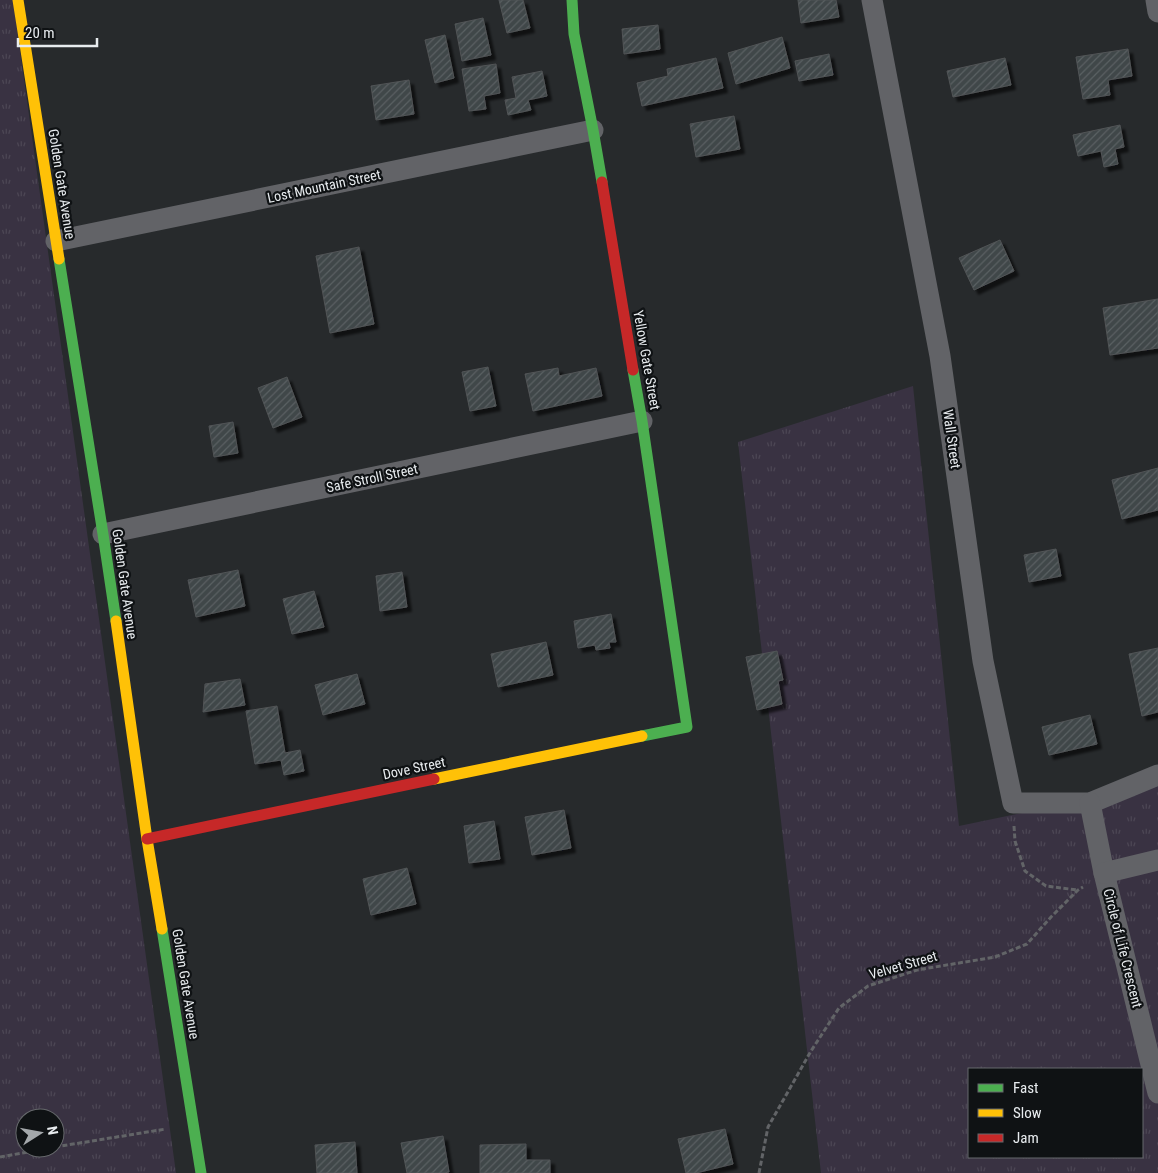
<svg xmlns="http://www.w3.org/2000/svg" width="1158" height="1173" viewBox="0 0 1158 1173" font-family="'Roboto Condensed',sans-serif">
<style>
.grass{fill:url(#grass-tufts);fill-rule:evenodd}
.building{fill:url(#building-hatch);stroke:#515456;filter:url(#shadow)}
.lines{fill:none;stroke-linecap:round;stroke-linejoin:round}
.path{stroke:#626467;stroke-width:3;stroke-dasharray:5 2.5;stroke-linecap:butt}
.street{stroke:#626367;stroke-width:21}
.fast{stroke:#4caf50;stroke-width:11}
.slow{stroke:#ffc107;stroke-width:11}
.jam{stroke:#c62828;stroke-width:11}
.labels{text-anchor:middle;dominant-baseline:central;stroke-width:4.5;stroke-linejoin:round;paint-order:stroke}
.street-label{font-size:14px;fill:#e8ecef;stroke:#0f1214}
</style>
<defs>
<pattern id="grass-tufts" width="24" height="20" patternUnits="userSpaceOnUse" patternTransform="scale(1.25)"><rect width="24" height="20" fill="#393242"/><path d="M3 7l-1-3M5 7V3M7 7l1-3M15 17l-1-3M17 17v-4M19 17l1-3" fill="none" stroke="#4c4654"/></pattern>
<pattern id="building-hatch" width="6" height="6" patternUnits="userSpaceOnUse" patternTransform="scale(1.25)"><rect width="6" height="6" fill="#3f4648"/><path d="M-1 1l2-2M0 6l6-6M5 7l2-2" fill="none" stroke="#5b6163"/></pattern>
<filter id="shadow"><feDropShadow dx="4.5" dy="4.5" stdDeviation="1" flood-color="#0009"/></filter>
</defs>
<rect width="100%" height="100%" fill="#272a2c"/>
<g class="grass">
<path d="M 0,0 L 13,0 L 176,1173 L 0,1173 ZM 25,1118 L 55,1118 L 55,1148 L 25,1148 Z"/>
<path d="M 913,386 L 959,826 L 1158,785 L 1158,1173 L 821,1173 L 738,442 ZM 969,1069 L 1142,1069 L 1142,1157 L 969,1157 Z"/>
</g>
<g class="building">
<polygon points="499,0 523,0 530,28 507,33"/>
<polygon points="798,0 836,0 839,17 801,23"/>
<polygon points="483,18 491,55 462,61 455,24"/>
<polygon points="658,25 660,49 624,54 622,29"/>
<polygon points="445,35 454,78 435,83 425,40"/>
<polygon points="782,37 790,68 736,84 728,53"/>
<polygon points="1128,49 1132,76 1108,80 1110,95 1083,99 1076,57"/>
<polygon points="829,54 833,75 799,81 795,61"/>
<polygon points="716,58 723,88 642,106 637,83 668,76 667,69"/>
<polygon points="1005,58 1011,85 953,97 947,71"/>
<polygon points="496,64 500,93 484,96 486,109 469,111 462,69"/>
<polygon points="542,71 547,96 528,100 531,110 508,115 505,100 516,98 512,77"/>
<polygon points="409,80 414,114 376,120 371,86"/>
<polygon points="734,116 740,149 696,157 690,124"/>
<polygon points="1120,125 1124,147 1115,149 1118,164 1104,167 1101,151 1078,156 1073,135"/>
<polygon points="1000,240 1014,271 974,290 959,258"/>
<polygon points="359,247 374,324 330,333 316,256"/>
<polygon points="1158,299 1158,348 1110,355 1103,308"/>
<polygon points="488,367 496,406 470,411 462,372"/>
<polygon points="558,368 559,376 596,368 602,396 533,411 525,374"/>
<polygon points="287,377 302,417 273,428 258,388"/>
<polygon points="233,422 238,453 214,457 209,426"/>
<polygon points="1158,468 1158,510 1122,519 1112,480"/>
<polygon points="1056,549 1061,576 1029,582 1024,555"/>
<polygon points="238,570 245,606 196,617 188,580"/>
<polygon points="402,572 407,607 380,611 376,576"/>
<polygon points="314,591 324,627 292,634 283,599"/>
<polygon points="611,614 616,642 609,642 610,648 596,650 595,645 578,648 574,621"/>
<polygon points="546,642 553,675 498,687 491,654"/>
<polygon points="1158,648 1158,712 1142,716 1129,654"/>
<polygon points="777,651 783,680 778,681 782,704 757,710 746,657"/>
<polygon points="357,674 365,704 323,715 315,685"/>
<polygon points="240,679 245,705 203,712 205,684"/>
<polygon points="277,706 285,753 300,750 304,771 284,775 281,760 255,764 246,711"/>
<polygon points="1090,715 1097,744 1049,755 1042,727"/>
<polygon points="564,810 571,848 532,855 525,817"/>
<polygon points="494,821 500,859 469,863 464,826"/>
<polygon points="407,868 416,904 371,915 363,879"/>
<polygon points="725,1129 733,1164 696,1173 686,1173 678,1139"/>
<polygon points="443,1136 449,1172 444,1173 407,1173 401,1143"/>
<polygon points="355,1142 357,1173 317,1173 315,1145"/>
<polygon points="526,1144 526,1160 550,1160 550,1173 480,1173 480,1145"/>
</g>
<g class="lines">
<g class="path">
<polyline points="1014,826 1015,841 1025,871 1046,886 1077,890"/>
<polyline points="55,1147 166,1129"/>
<polyline points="0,1157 51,1148"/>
<polyline points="759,1173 768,1127 811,1051 839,1008 868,986 917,970 995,957 1027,944 1051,917 1078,890 1083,887"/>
</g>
<g class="street">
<polyline points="872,0 940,356 983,661 1013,803 1090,803 1158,775"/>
<polyline points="1156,0 1158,12"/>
<polyline points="56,241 593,130"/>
<polyline points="103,534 642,421"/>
<polyline points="1090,803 1104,873 1158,1093"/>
<polyline points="1104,873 1158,860"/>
</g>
<g class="fast">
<polyline points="572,0 574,34 593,130 602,182"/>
<polyline points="59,259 103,534 116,621"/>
<polyline points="633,370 642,421 687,727 642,736"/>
<polyline points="162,929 201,1173"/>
</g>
<g class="slow">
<polyline points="18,0 59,259"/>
<polyline points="116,621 147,839 162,929"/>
<polyline points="434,779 642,736"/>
</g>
<g class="jam">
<polyline points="602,182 633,370"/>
<polyline points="147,839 434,779"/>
</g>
</g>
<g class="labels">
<g class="street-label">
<text transform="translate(62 184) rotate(81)">Golden Gate Avenue</text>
<text transform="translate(324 186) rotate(-12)">Lost Mountain Street</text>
<text transform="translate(647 360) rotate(80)">Yellow Gate Street</text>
<text transform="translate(952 439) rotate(82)">Wall Street</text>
<text transform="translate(372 478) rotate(-12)">Safe Stroll Street</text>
<text transform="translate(125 584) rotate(82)">Golden Gate Avenue</text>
<text transform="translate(414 768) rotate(-12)">Dove Street</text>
<text transform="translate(1123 948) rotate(76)">Circle of Life Crescent</text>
<text transform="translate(903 965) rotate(-16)">Velvet Street</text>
<text transform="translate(186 984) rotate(81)">Golden Gate Avenue</text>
</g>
</g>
<rect x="968" y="1068" width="175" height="90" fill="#0f1214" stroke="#66696c"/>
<rect x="978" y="1084" width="25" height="8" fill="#4caf50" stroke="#66696c"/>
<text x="1013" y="1093" font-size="15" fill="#e8ecef">Fast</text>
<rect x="978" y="1109" width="25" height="8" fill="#ffc107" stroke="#66696c"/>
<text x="1013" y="1118" font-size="15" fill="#e8ecef">Slow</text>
<rect x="978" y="1134" width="25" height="8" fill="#c62828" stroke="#66696c"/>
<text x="1013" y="1143" font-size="15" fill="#e8ecef">Jam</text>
<g transform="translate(40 1133) rotate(79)"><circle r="24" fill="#0f1214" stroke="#66696c"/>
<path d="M0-4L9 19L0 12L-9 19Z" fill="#a4a8ab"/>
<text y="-8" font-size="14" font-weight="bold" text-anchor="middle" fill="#e8ecef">N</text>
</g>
<path d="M18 38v8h79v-8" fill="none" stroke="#e8ecef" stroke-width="2.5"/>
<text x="25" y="38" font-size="15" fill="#e8ecef" stroke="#0f1214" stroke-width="4" paint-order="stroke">20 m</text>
</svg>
